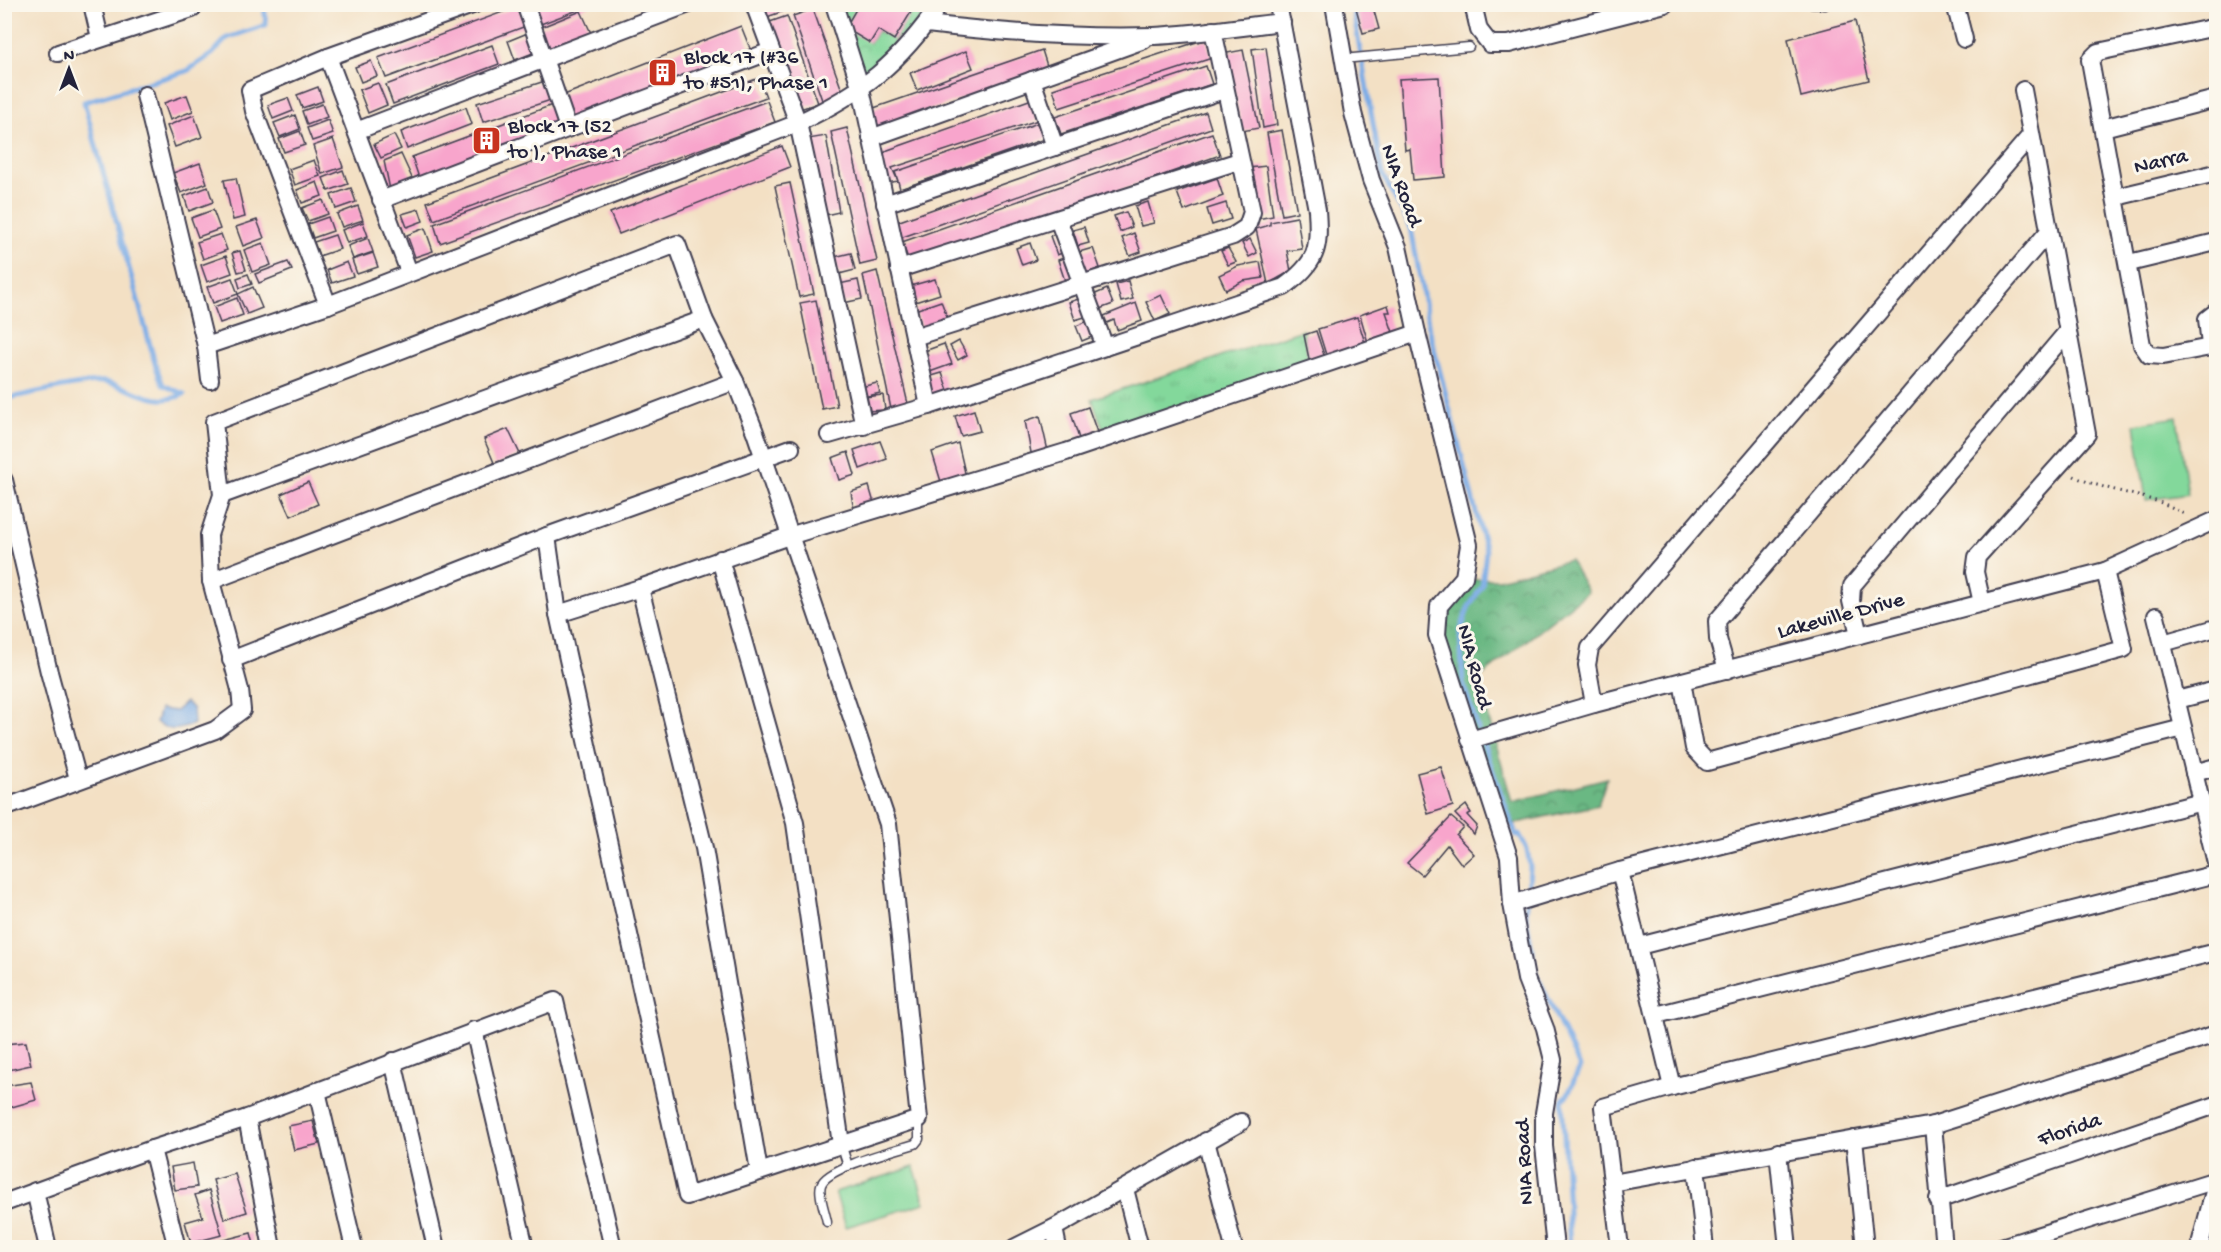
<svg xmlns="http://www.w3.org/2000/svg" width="2221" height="1252" viewBox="0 0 2221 1252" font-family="'Gochi Hand',sans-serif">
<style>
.grass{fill:url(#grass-tufts);stroke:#527d6b;stroke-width:1.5}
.forest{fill:url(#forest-crowns);stroke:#466d5f;stroke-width:1.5}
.park{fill:url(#park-crowns);stroke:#527d6b;stroke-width:1.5}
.pitch{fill:#83d89b;stroke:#527d6b;stroke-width:1.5}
.water{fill:#7bace6;stroke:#4e6790;stroke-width:1.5}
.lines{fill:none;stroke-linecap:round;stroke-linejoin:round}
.stream{stroke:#7bace6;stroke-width:5}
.building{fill:#f8a5cc}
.service-casing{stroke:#413e50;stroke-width:11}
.minor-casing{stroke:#413e50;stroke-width:20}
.path{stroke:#413e50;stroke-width:3;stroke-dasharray:1.5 4.5;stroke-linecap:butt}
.service{stroke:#fff;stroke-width:8}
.minor{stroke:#fff;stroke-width:16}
.labels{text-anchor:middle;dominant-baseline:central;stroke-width:6;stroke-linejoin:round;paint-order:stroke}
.poi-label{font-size:22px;fill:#22223b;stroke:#fbf7ec;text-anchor:start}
.street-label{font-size:22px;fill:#22223b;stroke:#fbf7ec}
</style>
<defs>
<pattern id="grass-tufts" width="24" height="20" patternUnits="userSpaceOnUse" patternTransform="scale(1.5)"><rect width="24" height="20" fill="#83d89b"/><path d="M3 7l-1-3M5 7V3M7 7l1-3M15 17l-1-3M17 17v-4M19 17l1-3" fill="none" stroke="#71b986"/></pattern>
<pattern id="forest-crowns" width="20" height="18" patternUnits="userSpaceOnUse" patternTransform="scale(1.5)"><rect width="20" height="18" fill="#6ab883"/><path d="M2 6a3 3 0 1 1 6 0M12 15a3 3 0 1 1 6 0" fill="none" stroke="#57956c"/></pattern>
<pattern id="park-crowns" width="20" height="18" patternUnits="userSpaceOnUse" patternTransform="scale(1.5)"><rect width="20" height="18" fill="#83d89b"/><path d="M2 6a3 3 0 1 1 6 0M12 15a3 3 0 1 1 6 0" fill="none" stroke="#71b986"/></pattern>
</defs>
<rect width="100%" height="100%" fill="#fbf7ec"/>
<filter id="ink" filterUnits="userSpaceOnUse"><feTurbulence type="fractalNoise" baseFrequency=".0167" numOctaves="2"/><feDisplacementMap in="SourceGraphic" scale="12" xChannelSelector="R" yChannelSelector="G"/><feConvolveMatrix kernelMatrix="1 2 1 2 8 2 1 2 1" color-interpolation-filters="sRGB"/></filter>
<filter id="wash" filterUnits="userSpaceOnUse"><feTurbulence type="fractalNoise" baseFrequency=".008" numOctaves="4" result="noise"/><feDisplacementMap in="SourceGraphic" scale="24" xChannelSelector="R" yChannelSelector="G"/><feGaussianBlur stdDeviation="1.35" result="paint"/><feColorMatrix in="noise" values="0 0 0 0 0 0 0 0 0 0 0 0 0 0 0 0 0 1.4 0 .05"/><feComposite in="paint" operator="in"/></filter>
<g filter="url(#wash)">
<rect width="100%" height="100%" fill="#f3e0c4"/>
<polygon class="grass" points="1303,330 1310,364 1106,437 1092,399"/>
<polygon class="forest" points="1570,560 1588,592 1478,679 1512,802 1607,778 1598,805 1494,828 1442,676 1447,601 1461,579 1499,579"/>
<polygon class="park" points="828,5 859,5 870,43 878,30 894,39 916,5 931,5 909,33 894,40 893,54 857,84"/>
<g class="pitch">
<polygon points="2177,417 2188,494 2146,500 2135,424"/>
<polygon points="914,1167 925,1203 846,1227 835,1192"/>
</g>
<path class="water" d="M 186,702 L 193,709 L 194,724 C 179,730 169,733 156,722 L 160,709 L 176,711 Z"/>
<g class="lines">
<g class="stream">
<polyline points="1352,4 1382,174 1411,228 1430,333 1486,551 1482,586 1468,608 1460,633 1463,683 1478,729"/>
<path d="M 4,399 C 24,395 90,380 105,382 C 133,387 154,409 184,394 L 163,385 L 156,367 L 84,102 L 187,71 L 212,54 L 227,38 L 266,25 L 264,4"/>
<polyline points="1483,743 1516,835 1519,834 1527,849 1530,867 1526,916 1536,973 1580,1067 1567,1096 1562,1100 1570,1248"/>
</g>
</g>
<g id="blocks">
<g class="building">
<polygon points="530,4 591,4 591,5 538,25"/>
<polygon points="759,4 782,4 784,11 764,18"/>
<polygon points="859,4 916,4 894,40 878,30 870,43 845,28"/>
<polygon points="1372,4 1379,29 1363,33 1356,8"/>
<polygon points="519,6 526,26 386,78 378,58"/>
<polygon points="813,9 844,96 823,103 793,16"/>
<polygon points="581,11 591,33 549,51 539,28"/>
<polygon points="787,16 818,103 797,110 767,23"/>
<polygon points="1855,21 1869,80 1801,97 1788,39"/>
<polygon points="741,26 751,51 568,121 559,97"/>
<polygon points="530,32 538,51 515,60 508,41"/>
<polygon points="1206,39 1212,58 1059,108 1053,89"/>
<polygon points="492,45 499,64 393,104 386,85"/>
<polygon points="1266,47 1277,125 1263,128 1252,49"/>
<polygon points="1042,50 1048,69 875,129 868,110"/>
<polygon points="1243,50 1259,128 1242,131 1227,53"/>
<polygon points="966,51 973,68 917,90 910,73"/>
<polygon points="371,61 377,76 361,82 355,67"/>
<polygon points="1206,66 1212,84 1061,134 1055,117"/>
<polygon points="1439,77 1445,177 1413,180 1410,149 1405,150 1399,79"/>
<polygon points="759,78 766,97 434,220 427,202"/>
<polygon points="545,81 551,100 483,122 477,103"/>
<polygon points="378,83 387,105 368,113 359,90"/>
<polygon points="318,87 323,101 302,108 297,95"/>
<polygon points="187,95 193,111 170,120 164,103"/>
<polygon points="288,98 293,111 273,119 268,105"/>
<polygon points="1032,99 1038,120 892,168 898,181 895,172 1044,121 1050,137 900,189 898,181 886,183 877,159 888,150"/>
<polygon points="767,101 775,122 440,243 434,224"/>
<polygon points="322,104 327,117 307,125 302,111"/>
<polygon points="555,104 563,124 419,178 412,157"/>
<polygon points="466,107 472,124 407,149 401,132"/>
<polygon points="1206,112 1211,128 900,238 894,223"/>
<polygon points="194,115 202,137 175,147 167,126"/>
<polygon points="295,115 300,129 280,137 274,123"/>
<polygon points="328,120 333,134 312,141 307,128"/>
<polygon points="847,128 877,261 860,265 831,132"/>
<polygon points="1282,130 1297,212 1282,215 1267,133"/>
<polygon points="300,131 305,145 284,152 279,139"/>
<polygon points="1212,133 1220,155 910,264 902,242"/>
<polygon points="394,135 401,149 381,158 374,144"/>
<polygon points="826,136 839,212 821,216 808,139"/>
<polygon points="333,139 343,167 322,174 313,146"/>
<polygon points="782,146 790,167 619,234 610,213"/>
<polygon points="401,154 413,180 390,190 384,161"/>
<polygon points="314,160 320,176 295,185 289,169"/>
<polygon points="200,163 207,183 181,193 173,173"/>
<polygon points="1266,166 1273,216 1257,219 1249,168"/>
<polygon points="343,170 348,184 328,191 323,178"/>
<polygon points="236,178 245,217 233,220 224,180"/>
<polygon points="1217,178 1223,196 1184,211 1177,192"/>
<polygon points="317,182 322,196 302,203 297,190"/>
<polygon points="790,183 814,294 799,297 775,186"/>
<polygon points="208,187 213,202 189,211 184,196"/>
<polygon points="351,188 356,202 336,209 331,195"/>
<polygon points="323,200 328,214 308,221 302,208"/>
<polygon points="1148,202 1154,223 1141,226 1135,206"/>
<polygon points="1226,203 1231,219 1212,225 1207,209"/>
<polygon points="358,206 363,220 342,227 337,214"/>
<polygon points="419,209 423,221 407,227 402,214"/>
<polygon points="213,210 220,229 198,237 191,218"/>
<polygon points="1126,212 1132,227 1120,232 1114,216"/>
<polygon points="328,217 333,231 313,238 308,224"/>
<polygon points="1297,217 1302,249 1287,251 1291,271 1268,284 1256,229 1270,225 1270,222"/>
<polygon points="257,220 264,238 243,246 236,227"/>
<polygon points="363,222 368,236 347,243 342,230"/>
<polygon points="1084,227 1089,243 1078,246 1073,230"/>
<polygon points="425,228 433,251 415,257 407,235"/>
<polygon points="1060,232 1067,251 1057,255 1050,236"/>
<polygon points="1134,233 1141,252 1130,256 1122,238"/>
<polygon points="221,234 227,250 203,259 197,242"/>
<polygon points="335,235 340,249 319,256 314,242"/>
<polygon points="368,238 373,252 353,259 348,246"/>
<polygon points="1250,239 1257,253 1249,257 1242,243"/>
<polygon points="263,243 271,265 252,272 244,250"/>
<polygon points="1030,243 1036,260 1022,265 1016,248"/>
<polygon points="1093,248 1100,268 1087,273 1079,252"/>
<polygon points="1228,248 1236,262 1228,265 1221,251"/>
<polygon points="240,251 246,270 238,272 232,253"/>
<polygon points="373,253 378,267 357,274 352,260"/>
<polygon points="851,253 855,270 839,274 834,257"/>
<polygon points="226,256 232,273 207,282 201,265"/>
<polygon points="1069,256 1076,277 1065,281 1058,260"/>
<polygon points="288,262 292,270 259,283 255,274"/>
<polygon points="347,262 353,276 332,283 327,270"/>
<polygon points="1260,262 1263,278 1243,281 1226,290 1219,275 1238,266"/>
<polygon points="877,271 908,404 891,409 863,275"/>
<polygon points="248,274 252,284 240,288 237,278"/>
<polygon points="232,278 238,294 213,303 207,287"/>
<polygon points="935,279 940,294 915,302 910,286"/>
<polygon points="858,280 862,299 843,303 839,284"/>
<polygon points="1128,281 1133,299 1121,302 1116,284"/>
<polygon points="253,287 262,308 247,314 238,294"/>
<polygon points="1107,289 1113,304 1097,310 1091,296"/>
<polygon points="1161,295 1170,314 1155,321 1146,302"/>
<polygon points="237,298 243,315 220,323 214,307"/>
<polygon points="1082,298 1088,316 1075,320 1069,302"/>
<polygon points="816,300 837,406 822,409 800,303"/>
<polygon points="941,301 949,322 923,331 915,310"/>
<polygon points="1136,303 1142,321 1117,330 1114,320 1107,323 1104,316"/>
<polygon points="1388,305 1390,312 1386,312 1395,338 1369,346 1360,315"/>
<polygon points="1357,317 1366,346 1327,358 1318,329"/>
<polygon points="1088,321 1094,336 1082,341 1076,326"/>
<polygon points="1316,331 1325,358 1310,364 1304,335"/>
<polygon points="959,341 967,355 958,360 950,346"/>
<polygon points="944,344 952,364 927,373 919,353"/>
<polygon points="942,373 949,393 932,399 925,378"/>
<polygon points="877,383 880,393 864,397 861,387"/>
<polygon points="883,395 885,410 865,411 864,397"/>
<polygon points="1088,407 1098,435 1080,442 1071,413"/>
<polygon points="974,410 980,431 961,436 955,416"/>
<polygon points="1040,416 1048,451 1032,458 1025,421"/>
<polygon points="508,429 520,454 495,465 484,439"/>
<polygon points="880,441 887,459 860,469 854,450"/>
<polygon points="958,443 966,477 942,485 932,452"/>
<polygon points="848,452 855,475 839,480 832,458"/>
<polygon points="308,482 318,504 291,516 281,494"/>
<polygon points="869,486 874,503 854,512 851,492"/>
<polygon points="1441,767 1453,806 1428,814 1417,773"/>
<polygon points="1466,805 1471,813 1467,815 1477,826 1474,834 1455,814"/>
<polygon points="1451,817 1463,827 1456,835 1474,854 1462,865 1447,845 1422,875 1407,863"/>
<polygon points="26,1042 31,1065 4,1071 4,1044"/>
<polygon points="31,1082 36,1100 5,1109 5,1086"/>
<polygon points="313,1121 319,1144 294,1150 288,1126"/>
<polygon points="193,1163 197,1187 175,1190 171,1167"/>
<polygon points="235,1174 247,1212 224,1219 213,1180"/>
<polygon points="209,1190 222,1235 191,1243 185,1222 203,1217 195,1195"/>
<polygon points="251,1233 255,1248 196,1248 196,1247"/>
</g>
</g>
</g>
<g filter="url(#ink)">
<use href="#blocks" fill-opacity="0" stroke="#413e50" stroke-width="1.5"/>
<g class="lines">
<defs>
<g id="service">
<polyline points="1811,4 1825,5"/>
<polyline points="1343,59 1469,47"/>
<polyline points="841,1144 848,1166"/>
<path d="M 827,1222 C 825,1211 818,1194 821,1185 C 827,1167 896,1150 915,1144 L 919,1139 L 919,1119"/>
</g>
<g id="minor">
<polyline points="92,4 100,38"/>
<polyline points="525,4 568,128"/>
<polyline points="754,4 798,123 864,426"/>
<polyline points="834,4 861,89 929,406"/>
<polyline points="1334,4 1353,113 1371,180 1398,247 1417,333 1469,545 1464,577 1439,606 1437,635 1509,857 1512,904 1526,979 1545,1028 1553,1060 1544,1113 1544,1146 1555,1248"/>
<polyline points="1473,4 1479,30 1490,44 1509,44 1665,4"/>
<polyline points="1955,4 1964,39"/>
<path d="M 927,24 C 1002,33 1078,38 1154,36 C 1197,34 1239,27 1282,22"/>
<polyline points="2216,27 2098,52 2090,60 2142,345 2149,355 2163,356 2216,346"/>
<polyline points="58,53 192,9 191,4"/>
<polyline points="328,57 409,272"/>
<polyline points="1032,80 1055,147"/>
<polyline points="145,95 206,346 210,380"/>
<polyline points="2103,128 2216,99"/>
<polyline points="356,131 689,4"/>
<polyline points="871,138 1144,40"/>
<polyline points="2116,197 2216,173"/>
<polyline points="381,200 771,51"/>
<polyline points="885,204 1224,90"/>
<polyline points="1058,219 1105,347"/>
<polyline points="2129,263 2216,242"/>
<polyline points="899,269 1239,161"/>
<polyline points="328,305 254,111 250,90 328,57 475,4"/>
<polyline points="914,337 1233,236 1247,227 1252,212 1213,30"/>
<polyline points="2210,345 2207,319 2216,312"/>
<path d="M 206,346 L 328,305 L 798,123 C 863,92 899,64 940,4"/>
<path d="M 829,435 L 929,406 L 1284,287 C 1317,262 1320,250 1317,210 L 1278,4"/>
<polyline points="4,480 49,672 78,779"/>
<polyline points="222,495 704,319"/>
<polyline points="720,559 795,823 841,1144"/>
<polyline points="211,581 735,381"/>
<polyline points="640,588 704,848 759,1171"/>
<polyline points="1982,603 1975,572 1977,557 2087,434 2023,90"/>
<polyline points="558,614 640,588 789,536 1066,452 1417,333"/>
<polyline points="2156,616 2216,863"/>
<polyline points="1859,635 1851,601 1852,586 2066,333"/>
<polyline points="2163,643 2216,628"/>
<polyline points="231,660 547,536 791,448"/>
<polyline points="1727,670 1718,639 1717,621 2049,231"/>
<polyline points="1682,681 1694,748 1707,762 2124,649 2105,571"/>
<polyline points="2177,700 2216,690"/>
<polyline points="1594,704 1587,665 1590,648 2031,135"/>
<polyline points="1470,740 1594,704 2105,571 2216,520"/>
<polyline points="2194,773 2216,767"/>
<polyline points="4,808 215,730 242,710 240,690 211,581 209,535 222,495 214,422 677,244 704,319 735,381 755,432 888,824 919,1119 687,1196 558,614 547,536"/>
<polyline points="1620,871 1672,1087"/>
<polyline points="1512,904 1620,871 2183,728"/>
<polyline points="1639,946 2202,802"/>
<polyline points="1656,1015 2216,874"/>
<polyline points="474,1030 525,1248"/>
<polyline points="393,1061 436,1248"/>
<polyline points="317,1091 354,1248"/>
<polyline points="247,1118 272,1248"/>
<polyline points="1933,1125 1944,1248"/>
<polyline points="1854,1139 1865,1248"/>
<polyline points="1206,1141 1234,1248"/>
<polyline points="152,1149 177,1248"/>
<polyline points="1778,1152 1788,1248"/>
<polyline points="1696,1167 1705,1248"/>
<polyline points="1612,1183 1933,1125 2216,1034"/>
<polyline points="1125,1189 1140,1248"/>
<polyline points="35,1191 48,1248"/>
<polyline points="1938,1200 2216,1105"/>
<polyline points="4,1203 152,1149 247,1118 555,1001 613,1248"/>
<polyline points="1054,1228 1058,1248"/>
<polyline points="1014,1248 1054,1228 1241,1122"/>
<polyline points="1620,1248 1603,1107 1672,1087 2216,952"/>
<polyline points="1998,1248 2216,1180"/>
<polyline points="2199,1248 2216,1184"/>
</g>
</defs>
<use href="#service" class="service-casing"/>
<use href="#minor" class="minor-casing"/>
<path class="path" d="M 2074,476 C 2108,493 2158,495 2185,515"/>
<use href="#service" class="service"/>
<use href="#minor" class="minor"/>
</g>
</g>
<defs>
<symbol id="building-square" viewBox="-11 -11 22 22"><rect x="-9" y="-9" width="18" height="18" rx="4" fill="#c8321e" stroke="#fbf7ec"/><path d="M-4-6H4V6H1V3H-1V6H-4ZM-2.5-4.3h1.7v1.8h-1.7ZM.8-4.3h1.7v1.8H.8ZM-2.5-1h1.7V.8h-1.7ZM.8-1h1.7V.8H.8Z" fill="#fff"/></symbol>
</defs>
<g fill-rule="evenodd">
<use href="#building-square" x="646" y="56" width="33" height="33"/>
<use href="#building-square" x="470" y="124" width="33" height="33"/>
</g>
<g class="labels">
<g class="poi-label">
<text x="684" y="59">Block 17 (#36<tspan x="684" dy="25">to #51), Phase 1</tspan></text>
<text x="508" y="128">Block 17 (52<tspan x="508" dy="25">to ), Phase 1</tspan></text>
</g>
<g class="street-label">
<text transform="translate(2161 163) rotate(-13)">Narra</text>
<text transform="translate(1400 186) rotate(70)">NIA Road</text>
<text transform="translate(1841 617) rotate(-15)">Lakeville Drive</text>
<text transform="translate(1473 667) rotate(75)">NIA Road</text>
<text transform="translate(2070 1131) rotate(-19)">Florida</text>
<text transform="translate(1526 1162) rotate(-93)">NIA Road</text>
</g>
</g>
<rect width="2221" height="1252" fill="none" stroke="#fbf7ec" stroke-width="24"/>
<g transform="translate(69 69)" stroke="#fbf7ec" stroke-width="4.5" paint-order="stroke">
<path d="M0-4.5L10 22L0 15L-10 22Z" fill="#22223b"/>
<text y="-9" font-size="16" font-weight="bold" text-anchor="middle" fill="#22223b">N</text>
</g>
</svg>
